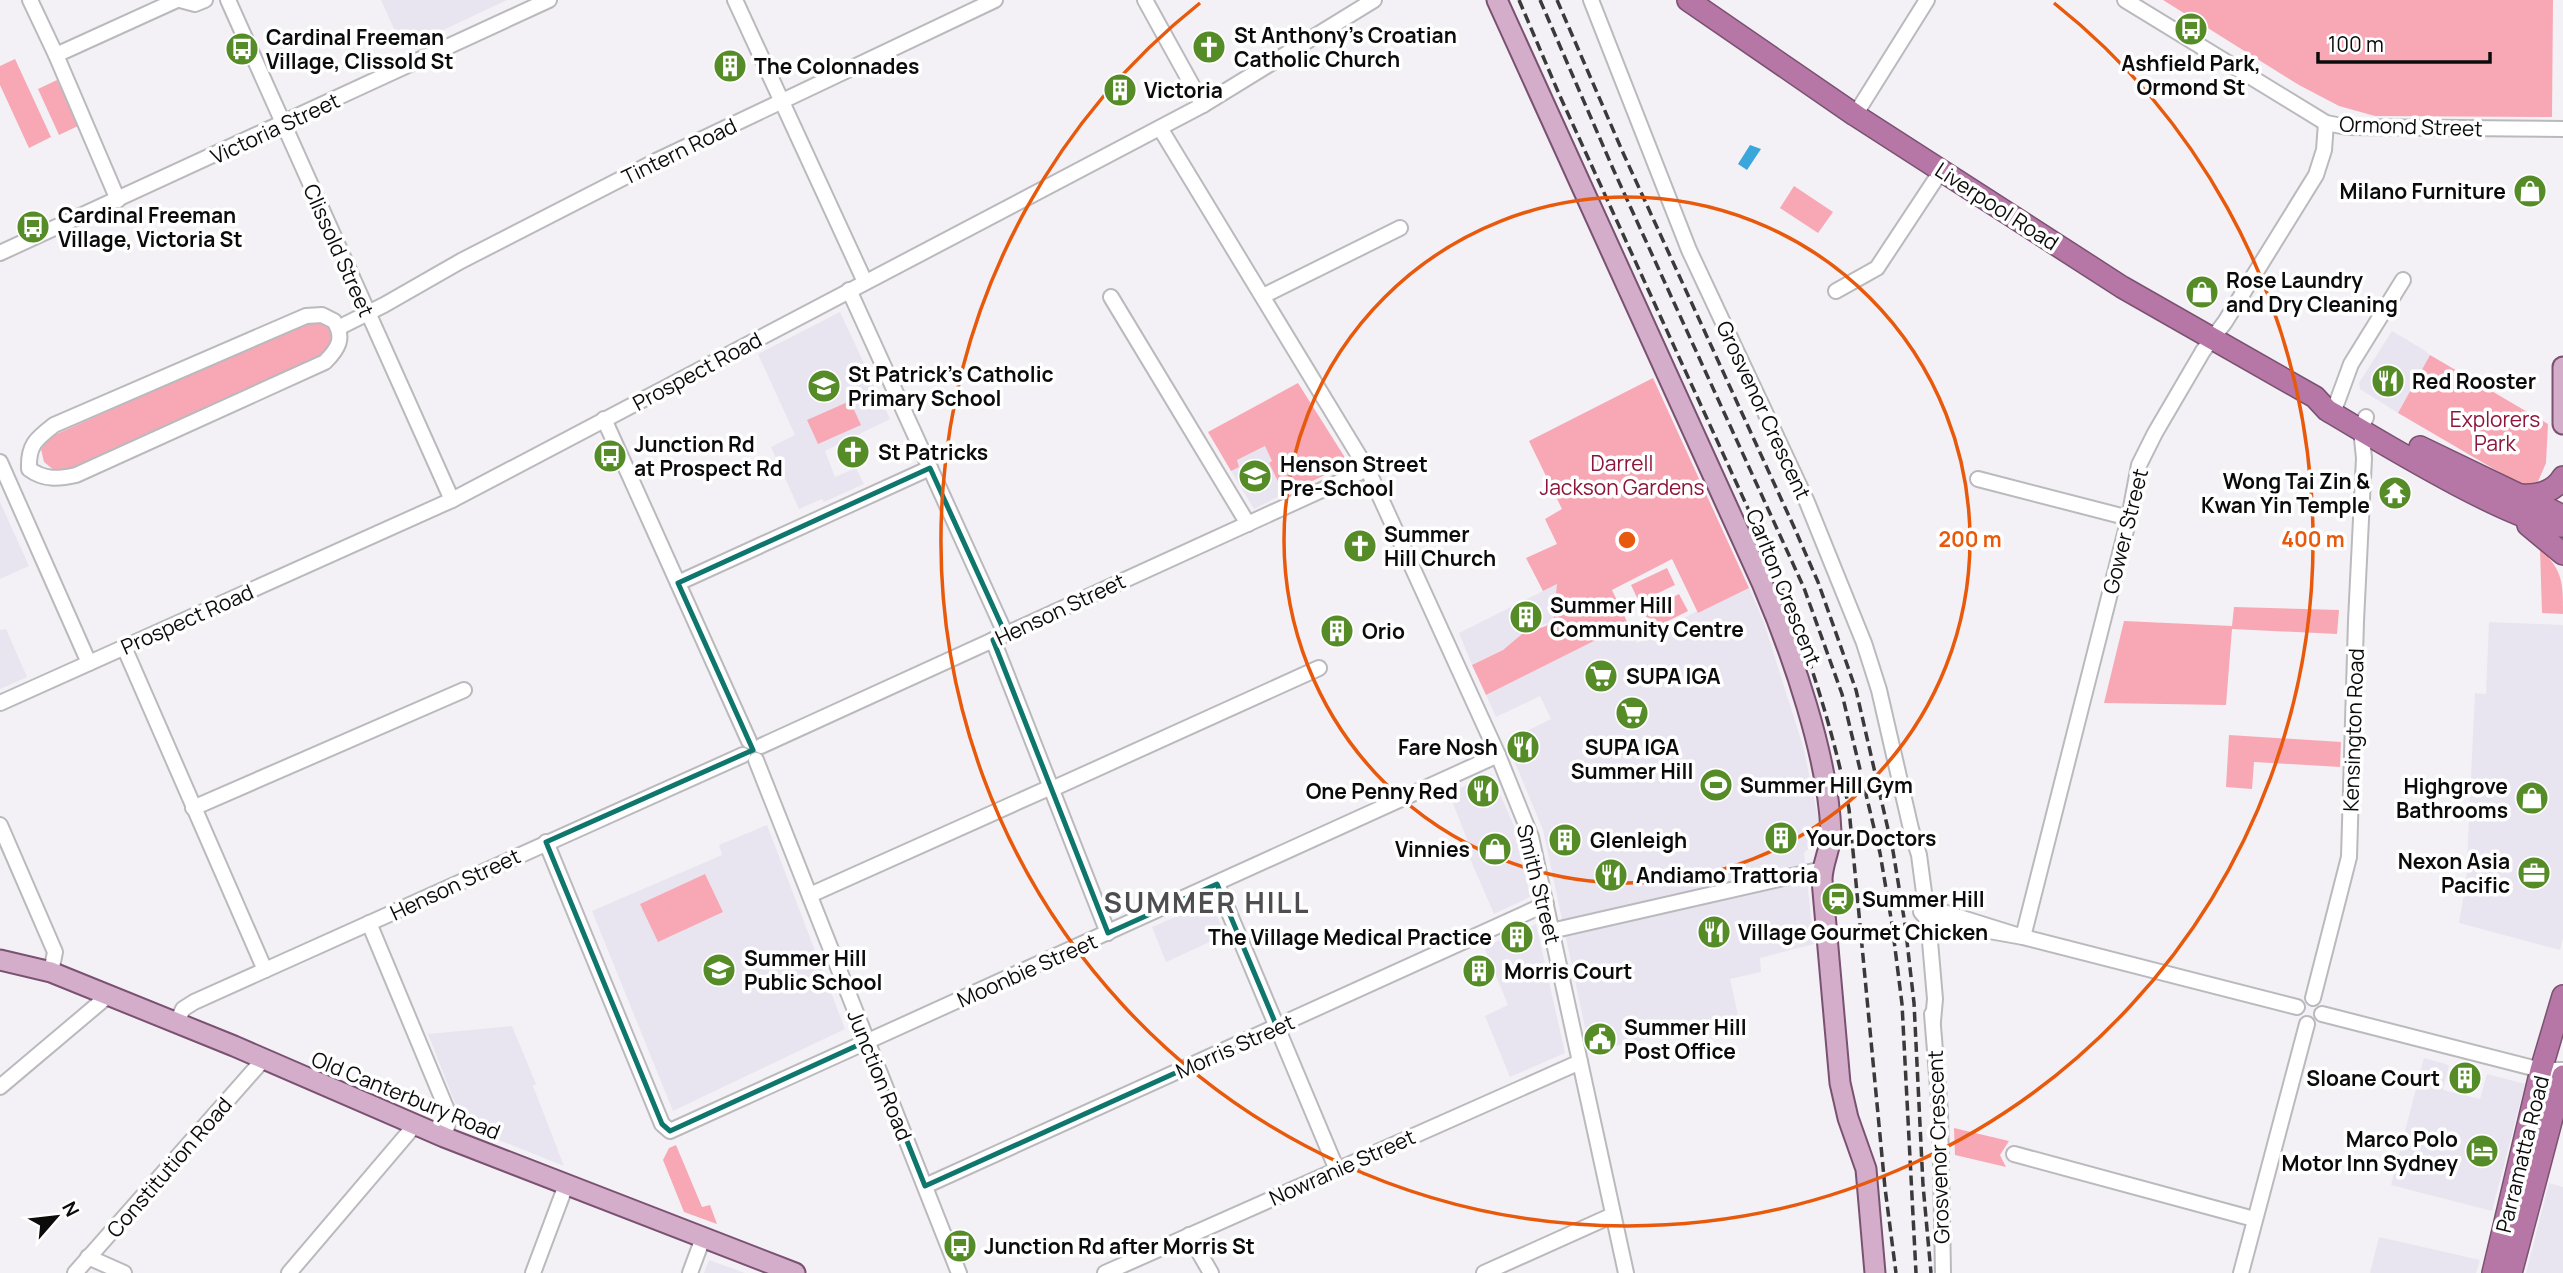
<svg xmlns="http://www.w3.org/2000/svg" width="2563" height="1273" viewBox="0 0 2563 1273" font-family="Manrope,sans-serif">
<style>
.built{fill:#e9e5f0}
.green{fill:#f8a8b4}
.water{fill:#3ba6dc}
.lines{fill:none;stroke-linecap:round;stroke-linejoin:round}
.minor-casing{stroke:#bab9bd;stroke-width:18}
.major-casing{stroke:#7a5171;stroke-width:23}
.highway-casing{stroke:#7a5171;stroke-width:24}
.minor{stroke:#fff;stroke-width:14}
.major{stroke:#d3adca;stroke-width:19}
.highway{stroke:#b677a7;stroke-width:21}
.rail{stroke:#3b3a3b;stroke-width:3.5;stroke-dasharray:10 5;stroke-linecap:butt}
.marked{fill:none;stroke:#0f766e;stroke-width:5;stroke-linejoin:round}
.ring{fill:none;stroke:#e8590c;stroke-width:3.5}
.labels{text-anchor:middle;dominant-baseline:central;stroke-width:7;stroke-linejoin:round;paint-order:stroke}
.poi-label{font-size:21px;font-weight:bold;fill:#0c0b0c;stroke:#fff;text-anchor:start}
.street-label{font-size:21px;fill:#0c0b0c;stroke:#fff}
.park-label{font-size:21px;fill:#8d143a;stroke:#fff}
.district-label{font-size:28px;font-weight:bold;letter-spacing:2px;fill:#4e4d50;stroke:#fff}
.centre{fill:#e8590c;stroke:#fff;stroke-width:3.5}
.ring-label{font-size:21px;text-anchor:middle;font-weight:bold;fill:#e8590c;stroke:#fff;stroke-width:7;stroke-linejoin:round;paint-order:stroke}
</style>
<rect width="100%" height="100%" fill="#f3f1f5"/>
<g class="built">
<polygon points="381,0 507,0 403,49"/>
<polygon points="840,312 890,419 825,451 835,477 856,468 864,484 824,502 822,499 799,509 771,447 795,435 758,354"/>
<polygon points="2392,331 2424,350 2430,355 2398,413 2360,389 2359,383"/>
<polygon points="1265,446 1273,461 1269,463 1284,494 1254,509 1231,471 1239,467 1237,460"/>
<polygon points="0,502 29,566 0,579"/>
<polygon points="1557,584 1556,593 1553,598 1556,611 1553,621 1528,631 1503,650 1472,665 1459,633"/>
<polygon points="1749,588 1763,620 1803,746 1822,836 1804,853 1814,944 1760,958 1761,972 1730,979 1739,1020 1590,1051 1543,830 1506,741 1551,719 1540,696 1496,717 1486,695 1628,624 1637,643 1697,611 1698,613"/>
<polygon points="2489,622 2563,625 2563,938 2560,950 2459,923 2466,882 2475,693 2486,694"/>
<polygon points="6,629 27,677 0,689 0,630"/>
<polygon points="1491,774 1516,830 1530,897 1494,914 1468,854 1472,852 1449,793"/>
<polygon points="767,825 845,1029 673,1111 592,911 722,855 719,845"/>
<polygon points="1211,902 1225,935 1166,962 1152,927"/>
<polygon points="1536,924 1565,1053 1510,1077 1485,1016 1508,1005 1484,947"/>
<polygon points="512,1026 536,1084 533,1086 564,1166 464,1126 428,1034"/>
<polygon points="2424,1058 2449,1065 2443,1090 2480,1099 2487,1074 2525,1084 2492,1211 2391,1185"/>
<polygon points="2549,1183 2563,1187 2563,1273 2526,1273"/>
<polygon points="2379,1237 2480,1260 2476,1273 2370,1273"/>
<polygon points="709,1260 745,1273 704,1273"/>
</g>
<g class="green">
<polygon points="2163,0 2553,0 2552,117 2375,116 2339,106 2299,85"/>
<polygon points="15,59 51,137 29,148 0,85 0,66"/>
<polygon points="57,80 78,126 59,135 38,89"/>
<polygon points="1794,186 1833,212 1818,233 1780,208"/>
<polygon points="317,320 326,325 334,337 329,351 321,355 64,471 55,471 44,462 41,449 50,437 304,323"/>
<polygon points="2430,355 2548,424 2546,463 2537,484 2523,486 2398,413"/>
<polygon points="1653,378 1749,588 1698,613 1672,559 1612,590 1628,624 1486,695 1472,665 1503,650 1522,634 1546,626 1554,619 1553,612 1556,610 1553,598 1556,593 1557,584 1543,591 1526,558 1557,544 1545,519 1562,509 1529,441"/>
<polygon points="1298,383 1349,464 1284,494 1269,463 1272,461 1265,446 1237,460 1239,467 1231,471 1208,432"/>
<polygon points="850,401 861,425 818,444 807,420"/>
<path d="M 2540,549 C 2563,570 2563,583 2563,614 L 2542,613 Z"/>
<polygon points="1667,568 1675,585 1639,602 1631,585"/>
<polygon points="1679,594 1688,611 1652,629 1644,612"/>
<polygon points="2234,607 2339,610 2337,634 2232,629 2226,705 2104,703 2124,621 2232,626"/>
<polygon points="2229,735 2341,742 2340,767 2254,762 2252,789 2226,787"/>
<polygon points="705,874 723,912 658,942 640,904"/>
<polygon points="1954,1128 2009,1141 2000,1155 2006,1167 1955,1155"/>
<polygon points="676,1145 702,1207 710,1205 717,1224 684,1212 663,1160 669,1148"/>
</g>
<polygon class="water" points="1750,145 1761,149 1747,170 1738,164"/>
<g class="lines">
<defs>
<g id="minor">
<polyline points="30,0 56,55 177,0"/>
<polyline points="180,0 195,4 205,0"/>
<polyline points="228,0 452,500"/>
<polyline points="735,0 865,282"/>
<polyline points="1145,0 1203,105"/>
<polyline points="1591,0 1689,250 1807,502 1864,643 1879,690 1911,829 1919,855 1929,930 1935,999 1933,1021"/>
<polyline points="2125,0 2326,123 2347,127 2563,129"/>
<polyline points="56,55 118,200"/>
<polyline points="1855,115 1927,0"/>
<polyline points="1160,128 1364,464"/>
<polyline points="0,253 549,0"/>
<polyline points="849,290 1005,633"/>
<polyline points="1836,291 1877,268 1941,171"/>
<polyline points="1263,296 1400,228"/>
<polyline points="1111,297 1248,524"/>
<path d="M 322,315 L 334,321 C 345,338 338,349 325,362 L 76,475 C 58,479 44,480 29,469 C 28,445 36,439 54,425 L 306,316 Z"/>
<polyline points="338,328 384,305 461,261 656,161 995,0"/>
<polyline points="2333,413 2351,364 2403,280"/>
<polyline points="604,419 749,741"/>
<polyline points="0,462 89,663"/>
<polyline points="1371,477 1498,755 1531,837 1626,1273"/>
<polyline points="1978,479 2129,518"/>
<polyline points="678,583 930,468"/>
<polyline points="993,640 1108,933"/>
<polyline points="124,647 265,970"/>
<polyline points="0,703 452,500 1203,105 1374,0"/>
<polyline points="761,746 1359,473"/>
<polyline points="756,760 959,1273"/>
<polyline points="1052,789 1319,668"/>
<polyline points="193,808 464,690"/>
<polyline points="0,825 55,952 51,972"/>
<polyline points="546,842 662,1124 670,1131 1498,755"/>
<polyline points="1217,884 1337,1170"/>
<polyline points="810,895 1051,787"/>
<polyline points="369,923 447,1110 449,1120 444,1137"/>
<path d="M 1551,931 C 1642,911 1732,889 1823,869"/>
<polyline points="2023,937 2129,518 2139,465 2155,433 2203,351 2225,322 2316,175 2324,150 2326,123"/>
<polyline points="2023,937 1927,907 1921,912 1928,920 2023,937 2297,1007"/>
<polyline points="2313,998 2349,857 2356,621 2364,458 2361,429 2366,417"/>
<polyline points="1932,1014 1940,1112 1943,1273"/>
<polyline points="2322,1014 2541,1070 2563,1070"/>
<polyline points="176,1024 183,1009 194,1002 743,755"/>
<polyline points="0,1087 109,995"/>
<polyline points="2014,1154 2254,1219"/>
<polyline points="925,1186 1546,904"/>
<polyline points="1189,1235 1211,1273"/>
<polyline points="88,1257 124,1273"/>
<polyline points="75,1273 263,1060"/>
<polyline points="289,1273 415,1125"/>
<polyline points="533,1273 566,1185"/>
<polyline points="690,1273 703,1238"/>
<polyline points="1105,1273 1580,1062"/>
<polyline points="1484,1273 1613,1215"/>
<polyline points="2241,1273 2307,1024"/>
</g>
<g id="major">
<path d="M 1497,0 L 1762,583 C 1792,653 1828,756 1831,832 C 1831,849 1822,863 1822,880 L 1840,1083 L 1848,1118 L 1866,1169 L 1875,1273"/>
<polyline points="2563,367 2563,424"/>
<polyline points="0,960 51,972 234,1046 444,1137 795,1273"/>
</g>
<g id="highway">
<path d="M 1688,0 L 1855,115 L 2122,287 L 2315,397 L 2327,410 C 2369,435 2522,529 2563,526"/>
<polyline points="2420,447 2563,516"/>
<path d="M 2520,495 C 2537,496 2554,493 2563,477"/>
<polyline points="2528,525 2563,554"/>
<polyline points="2493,1273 2541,1070 2563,996"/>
<polyline points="2511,1273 2563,1076"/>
</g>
</defs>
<use href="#minor" class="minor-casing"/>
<use href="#major" class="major-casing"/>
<use href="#highway" class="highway-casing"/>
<use href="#minor" class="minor"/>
<use href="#major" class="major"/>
<use href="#highway" class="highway"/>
<g class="rail">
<path d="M 1519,0 L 1559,94 L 1761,537 C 1799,625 1830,714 1849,809 L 1885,1188 L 1896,1273"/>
<polyline points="1540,0 1614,171 1804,588 1842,694 1880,853 1892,924 1902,1004 1916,1273"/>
<polyline points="1557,0 1624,155 1794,527 1818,582 1856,690 1893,851 1905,924 1914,1003 1923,1185 1931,1273"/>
</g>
</g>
<path class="marked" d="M 930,468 L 1005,633 L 993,640 L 1108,933 L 1217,884 L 1277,1027 L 925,1186 L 867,1041 L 670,1131 L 662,1124 L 546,842 L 753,750 L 678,583 Z"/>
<g class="ring">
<circle cx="1627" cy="540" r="343"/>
<path d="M2054 3A686 686 0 1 1 1200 3"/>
</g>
<defs>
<symbol id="bus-disc" viewBox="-11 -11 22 22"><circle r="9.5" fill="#558c27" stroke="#fff"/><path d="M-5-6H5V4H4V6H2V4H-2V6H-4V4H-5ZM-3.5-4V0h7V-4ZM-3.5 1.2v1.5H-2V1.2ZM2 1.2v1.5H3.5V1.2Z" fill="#fff"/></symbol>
<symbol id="church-disc" viewBox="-11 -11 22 22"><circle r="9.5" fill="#558c27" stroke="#fff"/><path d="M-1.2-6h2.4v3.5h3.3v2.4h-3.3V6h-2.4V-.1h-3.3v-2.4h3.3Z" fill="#fff"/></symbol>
<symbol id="building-disc" viewBox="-11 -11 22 22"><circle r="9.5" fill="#558c27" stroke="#fff"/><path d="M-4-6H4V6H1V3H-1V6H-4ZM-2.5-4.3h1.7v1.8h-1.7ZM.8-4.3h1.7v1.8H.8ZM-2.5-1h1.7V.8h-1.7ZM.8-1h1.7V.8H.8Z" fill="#fff"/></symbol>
<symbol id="shop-disc" viewBox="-11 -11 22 22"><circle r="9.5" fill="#558c27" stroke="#fff"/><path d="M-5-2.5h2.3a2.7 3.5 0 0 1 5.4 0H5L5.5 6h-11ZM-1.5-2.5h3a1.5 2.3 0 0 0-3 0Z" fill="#fff"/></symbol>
<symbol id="restaurant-disc" viewBox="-11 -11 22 22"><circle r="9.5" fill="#558c27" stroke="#fff"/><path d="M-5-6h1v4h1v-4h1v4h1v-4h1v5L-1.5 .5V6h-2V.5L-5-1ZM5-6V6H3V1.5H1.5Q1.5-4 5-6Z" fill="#fff"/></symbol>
<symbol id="school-disc" viewBox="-11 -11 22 22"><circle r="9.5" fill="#558c27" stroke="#fff"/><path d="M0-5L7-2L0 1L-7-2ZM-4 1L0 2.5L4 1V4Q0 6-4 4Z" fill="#fff"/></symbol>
<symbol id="temple-disc" viewBox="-11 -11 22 22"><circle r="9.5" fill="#558c27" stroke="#fff"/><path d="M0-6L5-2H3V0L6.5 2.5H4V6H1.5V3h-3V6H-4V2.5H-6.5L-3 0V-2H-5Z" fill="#fff"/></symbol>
<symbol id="supermarket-disc" viewBox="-11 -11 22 22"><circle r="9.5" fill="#558c27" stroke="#fff"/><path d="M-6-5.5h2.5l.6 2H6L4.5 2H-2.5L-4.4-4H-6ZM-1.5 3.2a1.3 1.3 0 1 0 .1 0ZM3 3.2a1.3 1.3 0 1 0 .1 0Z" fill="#fff"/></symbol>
<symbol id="stadium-disc" viewBox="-11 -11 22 22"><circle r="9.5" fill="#558c27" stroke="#fff"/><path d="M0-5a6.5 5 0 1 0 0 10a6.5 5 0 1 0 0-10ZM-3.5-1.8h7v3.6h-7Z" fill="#fff"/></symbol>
<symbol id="office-disc" viewBox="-11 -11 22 22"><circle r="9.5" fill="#558c27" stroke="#fff"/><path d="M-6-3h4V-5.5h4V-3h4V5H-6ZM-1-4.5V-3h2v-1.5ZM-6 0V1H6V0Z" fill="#fff"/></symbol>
<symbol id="station-disc" viewBox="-11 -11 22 22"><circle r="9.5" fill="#558c27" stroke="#fff"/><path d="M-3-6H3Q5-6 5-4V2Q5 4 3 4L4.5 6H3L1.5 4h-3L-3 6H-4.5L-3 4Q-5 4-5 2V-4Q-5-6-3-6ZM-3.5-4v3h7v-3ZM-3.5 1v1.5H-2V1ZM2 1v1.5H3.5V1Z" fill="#fff"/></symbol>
<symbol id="civic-disc" viewBox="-11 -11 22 22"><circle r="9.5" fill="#558c27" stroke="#fff"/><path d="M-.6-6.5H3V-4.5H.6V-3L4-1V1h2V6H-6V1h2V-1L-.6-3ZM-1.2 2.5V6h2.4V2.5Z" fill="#fff"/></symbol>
<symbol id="hotel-disc" viewBox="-11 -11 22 22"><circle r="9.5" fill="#558c27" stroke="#fff"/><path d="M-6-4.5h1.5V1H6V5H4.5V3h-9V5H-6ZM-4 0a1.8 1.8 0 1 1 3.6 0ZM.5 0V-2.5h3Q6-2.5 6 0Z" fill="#fff"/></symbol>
</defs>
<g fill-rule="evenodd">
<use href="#bus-disc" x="2172" y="10" width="38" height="38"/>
<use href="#church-disc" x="1190" y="28" width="38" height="38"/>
<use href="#bus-disc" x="223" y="30" width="38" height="38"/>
<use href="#building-disc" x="711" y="47" width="38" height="38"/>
<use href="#building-disc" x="1101" y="71" width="38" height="38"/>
<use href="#shop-disc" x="2511" y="172" width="38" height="38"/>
<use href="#bus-disc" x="14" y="208" width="38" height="38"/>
<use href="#shop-disc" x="2183" y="273" width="38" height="38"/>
<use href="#restaurant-disc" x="2369" y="362" width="38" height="38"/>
<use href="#school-disc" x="805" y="367" width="38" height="38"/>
<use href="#church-disc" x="834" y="433" width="38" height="38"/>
<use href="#bus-disc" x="591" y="437" width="38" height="38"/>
<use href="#school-disc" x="1236" y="457" width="38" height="38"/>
<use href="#temple-disc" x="2376" y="474" width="38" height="38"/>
<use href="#church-disc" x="1341" y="527" width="38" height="38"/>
<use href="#building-disc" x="1507" y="598" width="38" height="38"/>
<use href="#building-disc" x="1318" y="612" width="38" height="38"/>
<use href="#supermarket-disc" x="1582" y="657" width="38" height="38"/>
<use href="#supermarket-disc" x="1613" y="694" width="38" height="38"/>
<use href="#restaurant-disc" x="1504" y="728" width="38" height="38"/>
<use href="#stadium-disc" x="1697" y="766" width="38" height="38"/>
<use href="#restaurant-disc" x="1464" y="772" width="38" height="38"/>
<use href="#shop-disc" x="2513" y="779" width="38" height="38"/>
<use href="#building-disc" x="1762" y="819" width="38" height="38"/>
<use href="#building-disc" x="1546" y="821" width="38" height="38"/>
<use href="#shop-disc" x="1476" y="830" width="38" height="38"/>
<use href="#office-disc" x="2515" y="854" width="38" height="38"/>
<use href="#restaurant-disc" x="1592" y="856" width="38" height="38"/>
<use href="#station-disc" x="1819" y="880" width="38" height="38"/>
<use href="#restaurant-disc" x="1695" y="913" width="38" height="38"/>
<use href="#building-disc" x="1498" y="918" width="38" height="38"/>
<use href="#school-disc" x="700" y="951" width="38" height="38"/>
<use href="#building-disc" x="1460" y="952" width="38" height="38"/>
<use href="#civic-disc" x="1581" y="1020" width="38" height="38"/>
<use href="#building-disc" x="2446" y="1059" width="38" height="38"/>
<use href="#hotel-disc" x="2463" y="1132" width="38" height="38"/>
<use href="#bus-disc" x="941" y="1227" width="38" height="38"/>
</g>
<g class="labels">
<g class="poi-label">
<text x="1234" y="35">St Anthony's Croatian<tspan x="1234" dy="24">Catholic Church</tspan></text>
<text x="266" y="37">Cardinal Freeman<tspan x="266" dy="24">Village, Clissold St</tspan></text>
<text x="2191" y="63" text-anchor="middle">Ashfield Park,<tspan x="2191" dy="24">Ormond St</tspan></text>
<text x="754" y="66">The Colonnades</text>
<text x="1144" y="90">Victoria</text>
<text x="2506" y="191" text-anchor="end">Milano Furniture</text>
<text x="58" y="215">Cardinal Freeman<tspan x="58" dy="24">Village, Victoria St</tspan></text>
<text x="2226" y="280">Rose Laundry<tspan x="2226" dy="24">and Dry Cleaning</tspan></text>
<text x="848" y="374">St Patrick's Catholic<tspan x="848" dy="24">Primary School</tspan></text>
<text x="2412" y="381">Red Rooster</text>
<text x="634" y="444">Junction Rd<tspan x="634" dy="24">at Prospect Rd</tspan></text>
<text x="878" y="452">St Patricks</text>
<text x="1280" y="464">Henson Street<tspan x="1280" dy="24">Pre-School</tspan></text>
<text x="2370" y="481" text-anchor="end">Wong Tai Zin &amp;<tspan x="2370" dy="24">Kwan Yin Temple</tspan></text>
<text x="1384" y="534">Summer<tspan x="1384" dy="24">Hill Church</tspan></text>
<text x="1550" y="605">Summer Hill<tspan x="1550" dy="24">Community Centre</tspan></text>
<text x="1362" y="631">Orio</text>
<text x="1626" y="676">SUPA IGA</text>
<text x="1498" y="747" text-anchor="end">Fare Nosh</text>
<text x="1632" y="747" text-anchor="middle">SUPA IGA<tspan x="1632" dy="24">Summer Hill</tspan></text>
<text x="1740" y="785">Summer Hill Gym</text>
<text x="2508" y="786" text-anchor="end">Highgrove<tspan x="2508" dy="24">Bathrooms</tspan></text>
<text x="1458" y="791" text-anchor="end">One Penny Red</text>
<text x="1806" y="838">Your Doctors</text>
<text x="1590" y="840">Glenleigh</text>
<text x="1470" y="849" text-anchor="end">Vinnies</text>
<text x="2510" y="861" text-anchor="end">Nexon Asia<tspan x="2510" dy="24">Pacific</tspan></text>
<text x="1636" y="875">Andiamo Trattoria</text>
<text x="1862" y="899">Summer Hill</text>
<text x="1738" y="932">Village Gourmet Chicken</text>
<text x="1492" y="937" text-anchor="end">The Village Medical Practice</text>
<text x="744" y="958">Summer Hill<tspan x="744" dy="24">Public School</tspan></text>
<text x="1504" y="971">Morris Court</text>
<text x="1624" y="1027">Summer Hill<tspan x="1624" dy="24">Post Office</tspan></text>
<text x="2440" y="1078" text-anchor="end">Sloane Court</text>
<text x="2458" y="1139" text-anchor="end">Marco Polo<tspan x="2458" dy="24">Motor Inn Sydney</tspan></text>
<text x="984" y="1246">Junction Rd after Morris St</text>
</g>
<g class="street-label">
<text transform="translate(2411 126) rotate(2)">Ormond Street</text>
<text transform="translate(275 128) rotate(-25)">Victoria Street</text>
<text transform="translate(679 151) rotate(-26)">Tintern Road</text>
<text transform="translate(1997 206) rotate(33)">Liverpool Road</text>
<text transform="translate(339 250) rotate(66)">Clissold Street</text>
<text transform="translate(697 371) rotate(-28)">Prospect Road</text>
<text transform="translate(1764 410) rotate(65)">Grosvenor Crescent</text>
<text transform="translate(2125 531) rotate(-76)">Gower Street</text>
<text transform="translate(1784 587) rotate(68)">Carlton Crescent</text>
<text transform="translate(1060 609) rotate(-25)">Henson Street</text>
<text transform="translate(187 619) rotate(-24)">Prospect Road</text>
<text transform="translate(2353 730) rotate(-88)">Kensington Road</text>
<text transform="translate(455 884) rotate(-25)">Henson Street</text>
<text transform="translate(1539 884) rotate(76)">Smith Street</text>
<text transform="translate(1027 970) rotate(-24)">Moonbie Street</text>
<text transform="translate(1235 1046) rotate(-24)">Morris Street</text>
<text transform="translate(880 1075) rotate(68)">Junction Road</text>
<text transform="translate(406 1095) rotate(22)">Old Canterbury Road</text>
<text transform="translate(1938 1147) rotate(-92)">Grosvenor Crescent</text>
<text transform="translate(2522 1154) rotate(-76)">Parramatta Road</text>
<text transform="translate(169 1167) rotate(-49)">Constitution Road</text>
<text transform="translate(1342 1167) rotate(-24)">Nowranie Street</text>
</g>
<g class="park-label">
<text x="2495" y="419">Explorers<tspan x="2495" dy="24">Park</tspan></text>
<text x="1622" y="463">Darrell<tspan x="1622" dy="24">Jackson Gardens</tspan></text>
</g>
<g class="district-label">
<text x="1207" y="902">SUMMER HILL</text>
</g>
</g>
<circle cx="1627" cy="540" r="10" class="centre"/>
<g class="ring-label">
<text x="1970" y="547">200 m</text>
<text x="2313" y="547">400 m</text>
</g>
<g transform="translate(56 1217) rotate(62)" stroke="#ffffff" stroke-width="5" paint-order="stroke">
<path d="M0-5L12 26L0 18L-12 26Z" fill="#0c0b0c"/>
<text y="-10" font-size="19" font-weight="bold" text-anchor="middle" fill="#0c0b0c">N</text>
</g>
<path d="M2318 52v10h172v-10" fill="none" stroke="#0c0b0c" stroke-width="3.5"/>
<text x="2328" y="52" font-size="21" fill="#0c0b0c" stroke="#ffffff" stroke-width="5" paint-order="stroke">100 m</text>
</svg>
